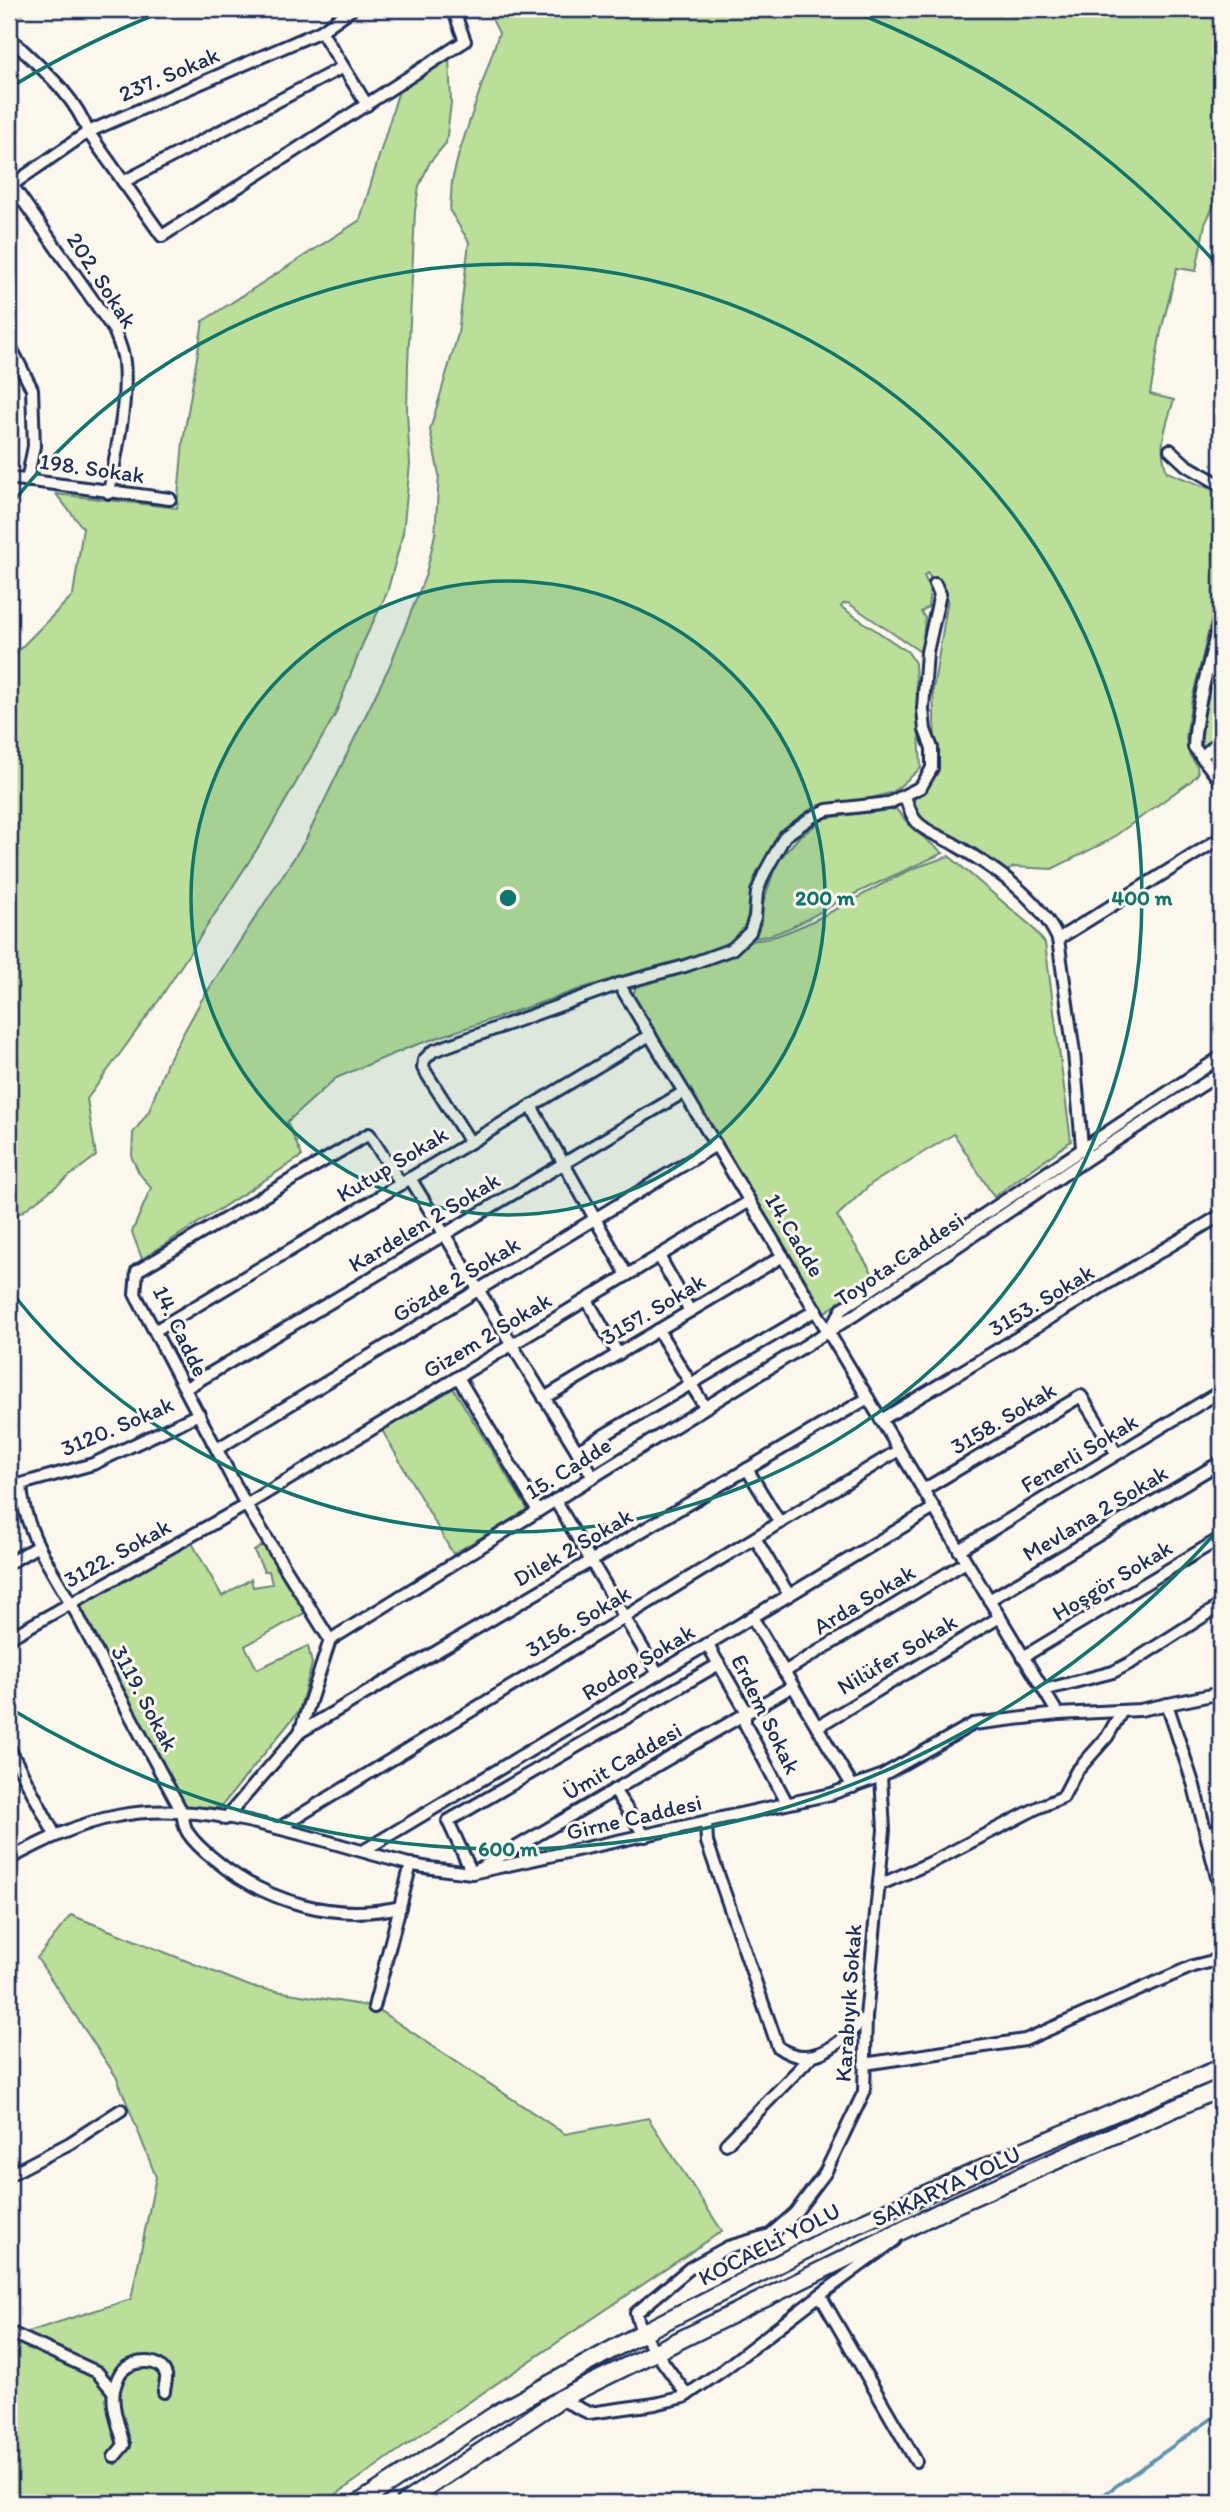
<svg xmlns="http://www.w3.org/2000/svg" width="1230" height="2512" viewBox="0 0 1230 2512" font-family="Itim,sans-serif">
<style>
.green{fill:#bbde98;stroke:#6b867b;stroke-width:2}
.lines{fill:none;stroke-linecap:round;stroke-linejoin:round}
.stream{stroke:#5b93ad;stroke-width:3.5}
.minor-tunnel{stroke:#cecfd0;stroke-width:10;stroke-dasharray:10 5;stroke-linecap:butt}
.minor-casing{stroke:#1b2f5e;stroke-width:16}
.highway-casing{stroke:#1b2f5e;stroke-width:21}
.minor{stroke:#fbf7ec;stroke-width:10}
.highway{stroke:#fbf7ec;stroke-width:16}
.ring{fill:none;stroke:#0f766e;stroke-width:3.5}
.labels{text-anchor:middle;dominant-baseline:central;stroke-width:6;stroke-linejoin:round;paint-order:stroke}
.street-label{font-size:23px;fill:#1b2f5e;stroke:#fbf7ec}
.centre{fill:#0f766e;stroke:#fbf7ec;stroke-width:3.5}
.ring-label{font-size:21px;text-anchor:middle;font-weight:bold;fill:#0f766e;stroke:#fbf7ec;stroke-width:6;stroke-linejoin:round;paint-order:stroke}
</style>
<rect width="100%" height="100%" fill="#fbf7ec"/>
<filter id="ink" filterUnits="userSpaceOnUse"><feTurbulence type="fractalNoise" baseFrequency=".0143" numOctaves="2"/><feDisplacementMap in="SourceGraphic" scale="14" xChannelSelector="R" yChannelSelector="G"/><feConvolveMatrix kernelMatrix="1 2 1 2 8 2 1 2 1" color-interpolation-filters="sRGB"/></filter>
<g filter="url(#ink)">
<g class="green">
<path d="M 487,9 L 1221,9 L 1221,198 L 1217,199 L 1205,224 L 1196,271 L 1177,268 L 1161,331 L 1150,394 L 1174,400 C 1166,426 1157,445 1167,472 L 1221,493 L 1221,580 L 1191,704 L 1186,738 L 1189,754 L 1197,766 L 1198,774 L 1191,781 L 1108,841 L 1052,869 L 1014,867 L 998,876 L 920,827 L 910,800 L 932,778 L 936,767 L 933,690 L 948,599 L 927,573 L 924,576 L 930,589 L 928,607 L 921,612 L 925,618 L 922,653 L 848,603 L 843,604 L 841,607 L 908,652 L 915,663 L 921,768 L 893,792 L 848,805 L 784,837 L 743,936 L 714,951 L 589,986 L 410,1047 L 336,1078 L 287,1122 L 302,1156 L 142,1259 L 132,1232 L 151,1188 L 139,1173 L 132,1158 L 133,1133 L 149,1111 L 166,1065 L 201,1001 L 305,841 L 390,665 L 426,574 L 435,534 L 439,475 L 430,430 L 458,334 L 469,242 L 450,211 L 452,181 L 459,153 L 499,33 Z"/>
<polygon points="449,57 451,103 446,143 430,162 419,186 415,211 408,365 407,412 410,464 403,533 387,593 363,643 335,715 263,840 159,1000 87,1099 96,1156 22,1212 9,1218 9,660 73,595 83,528 56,494 177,508 183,442 203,321 360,220 399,90"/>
<polygon points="1221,639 1221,734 1204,747 1198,742 1198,716 1217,642"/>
<path d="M 896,809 L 913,829 L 943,853 C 910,868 877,883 844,899 C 816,913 786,935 754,938 L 752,935 L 777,862 L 798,838 L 825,818 Z"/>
<path d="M 949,856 L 1030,925 L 1045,943 L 1071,1141 L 994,1197 L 954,1134 L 871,1184 L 837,1216 L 876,1279 L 825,1312 L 633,997 L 636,985 C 668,975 727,963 749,941 C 793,940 866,890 908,871 C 921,865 936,861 949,856 Z"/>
<polygon points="453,1388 528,1510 453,1554 382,1430"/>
<polygon points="191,1541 222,1596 251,1579 253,1587 272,1584 269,1571 264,1571 254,1551 266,1543 306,1612 245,1646 257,1669 308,1646 312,1664 299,1711 220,1808 186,1807 80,1610 82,1603"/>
<polygon points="71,1915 252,1987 374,2007 565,2134 648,2118 722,2231 419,2436 324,2503 9,2503 9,2338 131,2299 156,2177 117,2078 37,1958"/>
</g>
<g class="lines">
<polyline class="stream" points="1092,2503 1221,2412"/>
<polyline class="minor-tunnel" points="9,28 22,9"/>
<defs>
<g id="minor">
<polyline points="321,31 367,105"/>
<path d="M 9,37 C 37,65 74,93 88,132 L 162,236 L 465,41 L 453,9"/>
<polyline points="123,182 343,67"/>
<path d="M 12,185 L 114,330 C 118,340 123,351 124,362 C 128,404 116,451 109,493"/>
<polyline points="9,187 88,132 321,31 352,9"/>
<polyline points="9,344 32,389 34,446 27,481"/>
<polyline points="1170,450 1186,465 1221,485"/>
<polyline points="9,478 170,499"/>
<path d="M 1221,610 C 1213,656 1196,700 1194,747 L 1221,782"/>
<polyline points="1201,757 1221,740"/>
<path d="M 905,796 C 908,805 910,814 916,821 C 925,832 942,837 954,844 C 994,868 1038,896 1058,939"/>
<polyline points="619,984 1058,1714"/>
<polyline points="531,1106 627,1275"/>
<polyline points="470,1142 423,1068 424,1060 433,1051 619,984 685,966 732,949 750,932 755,917 757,892 764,874 785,836 812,817 827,810 889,803 921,787 932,768 932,748 925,730 923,709 927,652 940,594 935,584"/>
<polyline points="1086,1152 1082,1147 1074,1053 1058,939 1221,838"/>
<polyline points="410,1178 593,1477"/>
<polyline points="659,1256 690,1311"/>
<polyline points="587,1300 618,1354"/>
<polyline points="830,1329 843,1308 1221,1057"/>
<polyline points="156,1330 650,1035"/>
<polyline points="658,1330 705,1407"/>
<polyline points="458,1377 538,1511"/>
<polyline points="186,1388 684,1092"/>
<polyline points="544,1398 783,1256"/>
<polyline points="881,1420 1221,1215"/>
<polyline points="217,1449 716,1145"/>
<polyline points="577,1451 816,1310"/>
<polyline points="747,1469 780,1523"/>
<path d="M 21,1484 C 23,1533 56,1575 78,1616 C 112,1682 147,1747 182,1812 C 183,1818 184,1827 188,1833 C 194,1842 205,1852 214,1859 C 265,1902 335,1922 400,1907"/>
<polyline points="9,1485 21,1484 93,1464 199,1414"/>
<polyline points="923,1490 1081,1396 1117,1454"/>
<polyline points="555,1500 658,1674"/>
<polyline points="755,1538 789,1595"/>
<polyline points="959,1550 1221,1391"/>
<polyline points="9,1563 38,1546"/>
<polyline points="989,1600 1221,1462"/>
<polyline points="752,1617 853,1787"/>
<polyline points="9,1638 246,1505 750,1201"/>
<polyline points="330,1640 853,1316 1090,1157 1221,1073"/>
<polyline points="330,1640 246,1505 135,1294 137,1271 369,1134 401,1184"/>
<polyline points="707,1644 745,1709 745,1724 787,1803"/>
<polyline points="1023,1657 1221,1538"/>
<polyline points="719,1664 448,1821 472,1873 793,1686"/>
<polyline points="784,1672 966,1562"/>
<polyline points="1044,1690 1113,1672 1132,1662 1221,1605"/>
<polyline points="1167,1704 1194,1786 1206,1834"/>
<polyline points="817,1727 1000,1617"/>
<polyline points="300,1732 868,1398"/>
<polyline points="9,1748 55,1835"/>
<polyline points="614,1790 645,1836"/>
<polyline points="225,1819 300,1732 330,1640"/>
<path d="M 706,1823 L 707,1842 L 778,2047 C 812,2072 842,2041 866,2017"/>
<polyline points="279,1828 899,1450"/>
<polyline points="1221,1828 1206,1834 1221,1893"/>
<polyline points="363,1851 934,1508"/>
<path d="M 9,1859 C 43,1841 79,1823 117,1816 C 207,1797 321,1842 409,1864 C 429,1869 451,1870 472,1873 L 831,1794 L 881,1776 L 973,1724 L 1058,1714 L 1140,1710 L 1221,1693"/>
<polyline points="879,1885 930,1863 1039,1807 1063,1797 1076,1772 1107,1737 1122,1711"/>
<polyline points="374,2007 411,1864"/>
<polyline points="864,2064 1025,2040 1193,1966 1221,1959"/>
<polyline points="726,2144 812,2056"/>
<polyline points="9,2175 70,2143 121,2110"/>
<polyline points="820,2295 916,2461"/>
<polyline points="9,2332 97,2372 113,2391"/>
<polyline points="687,2395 642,2333 636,2313 690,2268 728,2247 770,2235 795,2213 825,2173 864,2092 866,2017 884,1830 881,1776"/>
<polyline points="560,2399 589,2413 655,2404 684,2397 723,2370 820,2295 895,2240"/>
<path d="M 114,2457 L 124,2445 C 120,2429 111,2407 114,2390 C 115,2385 119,2373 123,2370 C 134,2360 161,2357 166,2375 C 167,2380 164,2387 164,2392"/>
</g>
<g id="highway">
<polyline points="359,2503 501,2411 642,2333 847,2229 1013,2155 1221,2068"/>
<polyline points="404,2503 560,2399 950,2207 1221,2088"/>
</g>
</defs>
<use href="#minor" class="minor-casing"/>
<use href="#highway" class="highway-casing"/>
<use href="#minor" class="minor"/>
<use href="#highway" class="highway"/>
</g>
</g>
<circle cx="508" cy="898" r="317" fill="#0f766e" fill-opacity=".12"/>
<g class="ring">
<circle cx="508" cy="898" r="317"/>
<path d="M12 503A634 634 0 1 1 12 1293"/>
<path d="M1220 1528A951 951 0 0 1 11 1709M11 87A951 951 0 0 1 167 10M849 10A951 951 0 0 1 1220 268"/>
</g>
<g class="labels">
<g class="street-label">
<text transform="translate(169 74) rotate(-23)">237. Sokak</text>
<text transform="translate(102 280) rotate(57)">202. Sokak</text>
<text transform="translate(92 468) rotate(8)">198. Sokak</text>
<text transform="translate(392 1164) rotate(-31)">Kutup Sokak</text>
<text transform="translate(424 1222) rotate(-31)">Kardelen 2 Sokak</text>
<text transform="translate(795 1235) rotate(59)">14.Cadde</text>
<text transform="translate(899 1259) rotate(-34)">Toyota Caddesi</text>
<text transform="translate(456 1279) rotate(-31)">Gözde 2 Sokak</text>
<text transform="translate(1041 1300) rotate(-31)">3153. Sokak</text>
<text transform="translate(653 1309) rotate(-31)">3157. Sokak</text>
<text transform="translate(181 1331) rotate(64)">14. Cadde</text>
<text transform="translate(487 1335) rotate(-31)">Gizem 2 Sokak</text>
<text transform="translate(1003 1418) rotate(-31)">3158. Sokak</text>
<text transform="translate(117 1426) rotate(-23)">3120. Sokak</text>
<text transform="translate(1079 1453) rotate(-31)">Fenerli Sokak</text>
<text transform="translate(568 1468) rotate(-32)">15. Cadde</text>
<text transform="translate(1095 1513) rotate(-31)">Mevlana 2 Sokak</text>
<text transform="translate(573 1547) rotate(-30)">Dilek 2 Sokak</text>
<text transform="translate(117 1553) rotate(-29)">3122. Sokak</text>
<text transform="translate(1112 1580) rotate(-31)">Hoşgör Sokak</text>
<text transform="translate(864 1599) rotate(-31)">Arda Sokak</text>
<text transform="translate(578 1621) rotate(-31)">3156. Sokak</text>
<text transform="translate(897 1654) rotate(-31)">Nilüfer Sokak</text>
<text transform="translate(638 1662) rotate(-31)">Rodop Sokak</text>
<text transform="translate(145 1698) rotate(62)">3119. Sokak</text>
<text transform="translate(766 1714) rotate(64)">Erdem Sokak</text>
<text transform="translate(622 1761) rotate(-30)">Ümit Caddesi</text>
<text transform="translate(634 1817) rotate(-13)">Girne Caddesi</text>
<text transform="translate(848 2003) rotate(-86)">Karabıyık Sokak</text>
<text transform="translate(946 2186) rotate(-25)">SAKARYA YOLU</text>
<text transform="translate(769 2244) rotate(-27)">KOCAELİ YOLU</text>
</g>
</g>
<circle cx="508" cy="898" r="10" class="centre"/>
<g class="ring-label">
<text x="825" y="905">200 m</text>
<text x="1142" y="905">400 m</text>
<text x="508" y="1856">600 m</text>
</g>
<rect width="1230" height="2512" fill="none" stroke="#fbf7ec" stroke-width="35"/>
<rect x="18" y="18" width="1195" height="2477" fill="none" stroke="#1b2f5e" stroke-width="2.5" filter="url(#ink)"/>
</svg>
